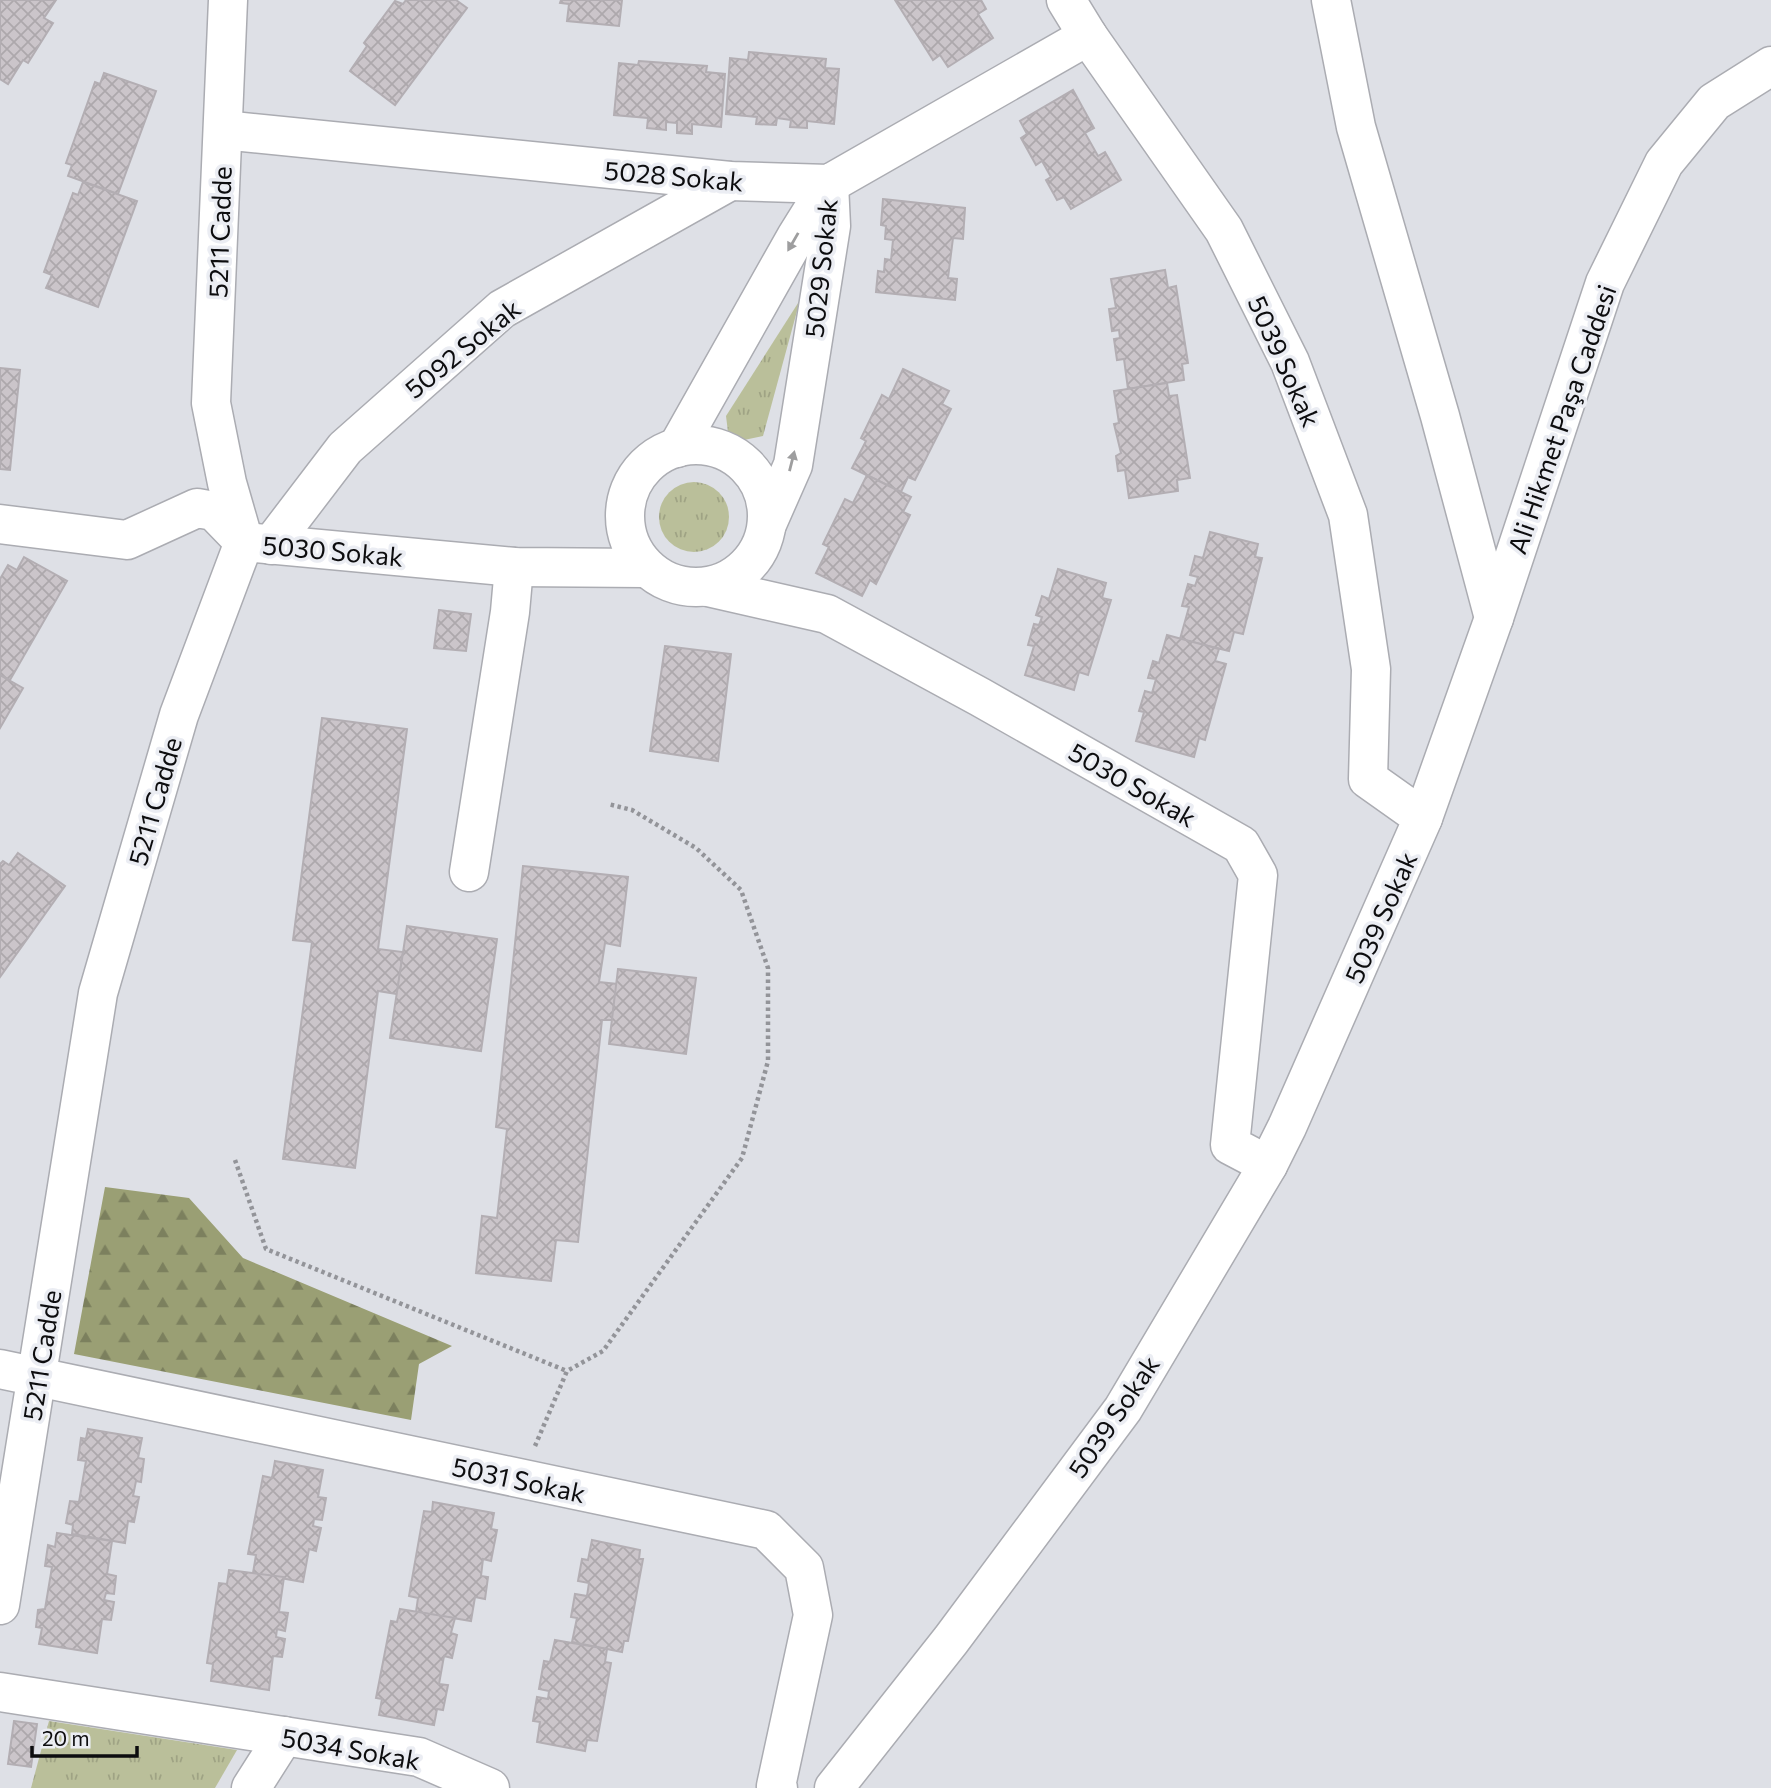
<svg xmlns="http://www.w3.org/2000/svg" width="1771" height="1788" viewBox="0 0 1771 1788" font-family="Commissioner,sans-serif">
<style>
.grass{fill:url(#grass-tufts)}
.forest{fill:url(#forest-firs)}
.building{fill:url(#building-cross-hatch);stroke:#b3aeb3;stroke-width:2}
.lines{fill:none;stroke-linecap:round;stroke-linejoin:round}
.minor-casing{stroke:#abacb2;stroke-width:41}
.major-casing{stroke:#abacb2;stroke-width:41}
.path{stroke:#939499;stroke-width:4.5;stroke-dasharray:3.5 3.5;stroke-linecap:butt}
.minor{stroke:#fff;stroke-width:38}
.major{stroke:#fff;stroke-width:38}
.oneway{fill:#9e9e9f}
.labels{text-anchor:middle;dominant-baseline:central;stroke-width:7;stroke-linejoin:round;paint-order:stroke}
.street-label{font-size:26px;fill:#0d0d0f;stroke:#ebedf3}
</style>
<defs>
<pattern id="grass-tufts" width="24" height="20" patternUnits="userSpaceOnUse" patternTransform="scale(1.75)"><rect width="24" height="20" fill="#babf9a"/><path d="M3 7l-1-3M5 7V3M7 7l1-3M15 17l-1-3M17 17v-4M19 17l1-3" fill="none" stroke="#9fa384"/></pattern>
<pattern id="forest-firs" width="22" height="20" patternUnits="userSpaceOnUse" patternTransform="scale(1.75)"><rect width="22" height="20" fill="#9a9f74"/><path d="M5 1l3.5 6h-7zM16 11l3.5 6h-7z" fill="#7c805e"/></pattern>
<pattern id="building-cross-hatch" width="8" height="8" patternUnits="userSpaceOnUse" patternTransform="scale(1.75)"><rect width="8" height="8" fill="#cbc5ca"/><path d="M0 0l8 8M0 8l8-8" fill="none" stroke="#ada8ac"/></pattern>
</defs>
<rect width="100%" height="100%" fill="#dee0e6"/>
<g class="grass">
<polygon points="800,300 763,436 744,440 728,432 726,416"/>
<circle cx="694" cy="517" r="35"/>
<polygon points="49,1721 237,1750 215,1788 31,1788"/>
</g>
<polygon class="forest" points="105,1187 189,1198 243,1258 452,1346 419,1364 411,1420 74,1354"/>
<g class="building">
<polygon points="0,0 56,0 44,18 53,23 28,63 23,60 8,84 0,79"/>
<polygon points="406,0 456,0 467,8 395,105 350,71 367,46 364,43 395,1 403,4"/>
<polygon points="561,0 622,0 619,26 567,21 569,4 560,3"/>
<polygon points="895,0 981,0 986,9 978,14 993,38 948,67 940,55 933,60"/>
<polygon points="749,52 826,59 825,68 839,69 834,124 807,121 807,128 790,127 791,120 777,118 776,125 756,124 757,117 726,114 730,58 748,60"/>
<polygon points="639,61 707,66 706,72 725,74 721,127 692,124 692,134 677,133 677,123 666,122 666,130 647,128 648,118 614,115 619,63 638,65"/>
<polygon points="104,73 156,91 118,194 68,176 72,165 66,163 95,82 100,84"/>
<polygon points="1073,90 1094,128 1085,133 1098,156 1105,152 1121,180 1071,209 1064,197 1057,200 1046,180 1051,177 1042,161 1036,165 1021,138 1027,134 1020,121"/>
<polygon points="83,182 137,201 98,307 46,288 52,275 44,272 73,193 78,195"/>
<polygon points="883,199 965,208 963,239 953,238 948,278 957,279 955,300 876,292 878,271 884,272 885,259 891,260 893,240 885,239 886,226 881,225"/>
<polygon points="1165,270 1168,288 1176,286 1188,363 1182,364 1184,380 1128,389 1124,359 1117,360 1114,339 1120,338 1119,330 1112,331 1109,309 1116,308 1111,279"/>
<polygon points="0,368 20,370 10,470 0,469"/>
<polygon points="903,369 949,391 942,404 951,409 915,480 908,477 901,492 852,468 866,441 861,438 882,395 889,399"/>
<polygon points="1167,383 1169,396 1177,395 1190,478 1177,480 1178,491 1129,498 1125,470 1118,471 1116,456 1121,453 1114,424 1119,423 1114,391"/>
<polygon points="867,475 911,497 903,512 910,515 876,584 870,580 862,596 816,573 829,547 823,544 845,499 853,503"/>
<polygon points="1210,532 1258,544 1255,557 1262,558 1243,634 1234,632 1229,651 1180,639 1189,607 1182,606 1188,584 1195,586 1198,577 1190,575 1195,556 1203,558"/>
<polygon points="24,557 67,581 10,680 0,675 0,579 8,565 17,570"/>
<polygon points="1058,569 1106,583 1102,598 1111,600 1088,675 1079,672 1074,690 1025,675 1034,646 1028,645 1034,624 1039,625 1042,617 1036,615 1042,596 1049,599"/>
<polygon points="439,610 471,614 466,651 434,648"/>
<polygon points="1167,635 1219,649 1215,661 1226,664 1205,740 1199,738 1194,757 1136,741 1144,712 1139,711 1145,691 1152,693 1156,679 1148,678 1153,661 1159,663"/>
<polygon points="665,646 731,654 718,761 650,751"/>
<polygon points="0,675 23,688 0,728"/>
<polygon points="322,718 407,729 378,949 403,952 397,994 378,991 355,1168 283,1159 312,942 293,940"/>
<polygon points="18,853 65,886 0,977 0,864 3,861 9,865"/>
<polygon points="523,866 628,877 620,946 605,943 599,982 617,984 612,1020 602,1020 578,1242 556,1240 551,1281 476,1273 482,1216 497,1218 507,1129 496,1127"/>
<polygon points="407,926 497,939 481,1051 390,1038"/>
<polygon points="618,969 696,978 686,1054 609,1044"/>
<polygon points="88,1429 142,1438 138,1458 144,1459 141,1482 136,1481 133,1496 139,1497 134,1522 128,1521 125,1543 72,1534 73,1525 66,1523 70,1501 79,1502 86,1461 78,1460 81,1438 86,1439"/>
<polygon points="275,1461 323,1470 318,1497 326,1498 322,1520 314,1519 313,1526 321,1528 316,1551 309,1549 303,1582 253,1573 256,1555 248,1554 263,1476 272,1478"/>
<polygon points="433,1502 494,1513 491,1529 497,1530 491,1561 483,1559 481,1576 488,1577 485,1599 475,1597 471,1621 416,1612 418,1598 409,1596 424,1511 432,1512"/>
<polygon points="57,1533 112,1541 107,1574 116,1576 114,1594 106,1593 104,1600 114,1602 111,1620 102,1619 97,1653 39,1644 42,1628 36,1627 38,1610 45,1609 52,1567 45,1566 48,1545 55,1547"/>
<polygon points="592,1540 640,1550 639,1559 643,1559 628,1641 624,1641 622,1652 572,1642 577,1618 571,1617 575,1594 587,1596 589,1583 578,1581 582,1559 588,1560"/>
<polygon points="229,1570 284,1577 279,1612 288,1613 285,1631 277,1629 276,1637 285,1639 282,1657 273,1656 269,1690 211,1681 213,1664 207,1663 219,1583 227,1584"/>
<polygon points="400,1609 455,1618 451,1633 457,1635 452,1658 444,1656 439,1684 448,1685 443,1710 437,1709 434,1725 379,1715 382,1699 376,1698 391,1621 397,1622"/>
<polygon points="555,1640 607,1649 605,1662 611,1663 597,1741 587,1740 585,1751 537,1742 540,1722 533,1721 537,1697 548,1699 549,1691 539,1689 544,1661 550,1662"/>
<polygon points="14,1721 37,1724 31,1767 8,1764"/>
</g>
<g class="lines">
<defs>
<g id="minor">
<polyline points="1331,0 1356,127 1440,416 1494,618"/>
<polyline points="223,130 730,181 829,184 1088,36"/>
<circle cx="696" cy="516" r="71"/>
<polyline points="677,448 796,237 829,184"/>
<polyline points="0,524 127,540 197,508 214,511 244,542 514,567 645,568"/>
<polyline points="767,524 793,465 831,226 829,184"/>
<polyline points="271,545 345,448 502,309 730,181"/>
<polyline points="708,587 827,614 980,697 1241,845 1258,875 1230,1145 1268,1165"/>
<polyline points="469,872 510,612 514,567"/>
<polyline points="0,1369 766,1530 804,1568 813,1615 776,1786 778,1788"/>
<polyline points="0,1605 98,993 179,715 244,542 227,483 211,403 228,0"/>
<polyline points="0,1692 419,1757 490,1788"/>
<polyline points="251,1788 284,1736"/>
<polyline points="834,1788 951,1640 1123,1409 1268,1165 1287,1127 1423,818 1368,779 1371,669 1348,515 1290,362 1224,230 1088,36 1066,0"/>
</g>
<polyline id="major" points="1423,818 1494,618 1605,283 1664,163 1714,102 1771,66"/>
</defs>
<use href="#minor" class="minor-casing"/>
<use href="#major" class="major-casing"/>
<g class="path">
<polyline points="235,1160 266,1249 567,1371"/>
<polyline points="535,1446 567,1371 603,1351 742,1158 768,1061 768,968 741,890 696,848 632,810 608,804"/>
</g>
<use href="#minor" class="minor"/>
<use href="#major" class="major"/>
</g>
<defs><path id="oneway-solid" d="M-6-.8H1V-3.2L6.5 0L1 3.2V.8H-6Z" transform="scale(1.75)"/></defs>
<g class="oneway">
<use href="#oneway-solid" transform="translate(793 242) rotate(120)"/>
<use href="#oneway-solid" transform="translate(792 461) rotate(-76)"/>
</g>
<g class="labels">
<g class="street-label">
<text transform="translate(674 175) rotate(5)">5028 Sokak</text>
<text transform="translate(219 232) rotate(-88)">5211 Cadde</text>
<text transform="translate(820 268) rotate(-84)">5029 Sokak</text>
<text transform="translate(462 348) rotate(-39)">5092 Sokak</text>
<text transform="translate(1285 361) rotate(66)">5039 Sokak</text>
<text transform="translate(1561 419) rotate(-71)">Ali Hikmet Paşa Caddesi</text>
<text transform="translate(333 550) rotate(5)">5030 Sokak</text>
<text transform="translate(1133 784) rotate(30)">5030 Sokak</text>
<text transform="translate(154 801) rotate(-74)">5211 Cadde</text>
<text transform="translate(1380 917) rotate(-66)">5039 Sokak</text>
<text transform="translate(41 1355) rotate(-81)">5211 Cadde</text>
<text transform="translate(1113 1416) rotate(-56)">5039 Sokak</text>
<text transform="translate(519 1479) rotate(12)">5031 Sokak</text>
<text transform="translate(351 1748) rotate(10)">5034 Sokak</text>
</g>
</g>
<path d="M32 1746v10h105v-10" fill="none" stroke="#0d0d0f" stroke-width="3.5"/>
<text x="42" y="1746" font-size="21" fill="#0d0d0f" stroke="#ebedf3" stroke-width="5" paint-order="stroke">20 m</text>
</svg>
